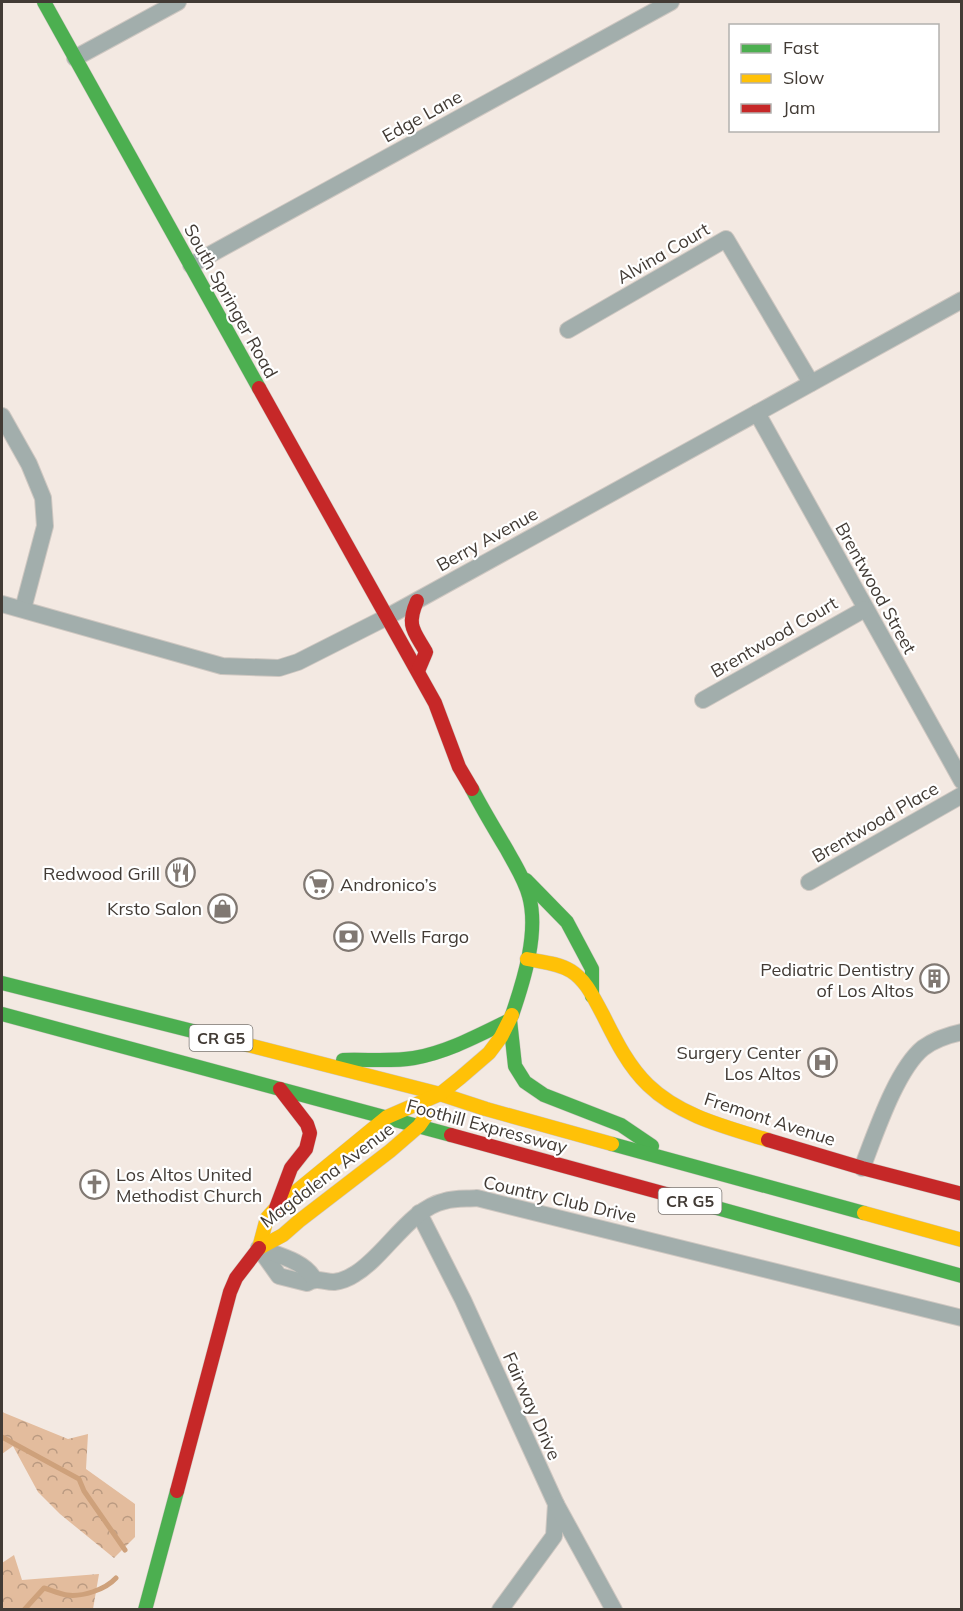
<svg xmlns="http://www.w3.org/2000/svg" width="963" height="1611" viewBox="0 0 963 1611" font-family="Mulish,sans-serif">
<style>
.forest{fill:url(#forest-crowns)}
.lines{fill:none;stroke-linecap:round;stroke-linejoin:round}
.stream{stroke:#cea17b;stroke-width:5}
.street-casing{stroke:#cec7c1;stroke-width:18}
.fast-casing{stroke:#cec7c1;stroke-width:15}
.slow-casing{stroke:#cec7c1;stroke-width:15}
.jam-casing{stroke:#cec7c1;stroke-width:15}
.street{stroke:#a2aeac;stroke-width:16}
.fast{stroke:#4caf50;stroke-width:14}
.slow{stroke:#ffc107;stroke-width:14}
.jam{stroke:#c62828;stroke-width:14}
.labels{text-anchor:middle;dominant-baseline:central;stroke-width:4.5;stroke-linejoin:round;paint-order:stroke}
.shield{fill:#fff;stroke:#7b7672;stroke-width:1.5}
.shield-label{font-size:16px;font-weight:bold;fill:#423b35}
.street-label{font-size:18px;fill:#423b35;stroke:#fff}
.poi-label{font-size:18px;fill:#423b35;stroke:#fff;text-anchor:end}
</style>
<defs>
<pattern id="forest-crowns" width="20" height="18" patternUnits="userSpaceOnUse" patternTransform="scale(1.5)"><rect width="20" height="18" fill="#e3bc9d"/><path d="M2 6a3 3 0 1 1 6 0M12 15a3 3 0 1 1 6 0" fill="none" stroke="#ba9a81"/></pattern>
</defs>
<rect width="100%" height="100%" fill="#f3e9e2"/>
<g class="forest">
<polygon points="2,1412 68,1439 88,1434 86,1469 135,1504 135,1537 114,1558 60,1514 38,1492 13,1446 2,1454"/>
<polygon points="14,1555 22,1580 99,1574 93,1609 2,1609 2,1563"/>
</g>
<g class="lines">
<g class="stream">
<polyline points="2,1437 79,1479 84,1491 125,1550"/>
<path d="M 24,1610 L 44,1588 C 51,1590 59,1594 67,1595 C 82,1597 105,1590 116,1578"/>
</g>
<defs>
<g id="street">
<polyline points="75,58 178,2"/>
<polyline points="191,265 671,2"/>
<polyline points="568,330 726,239 811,383"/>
<polyline points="757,413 962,781"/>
<polyline points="2,416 29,464 43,498 45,526 23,609"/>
<polyline points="2,604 222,666 279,668 298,662 387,617 962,300"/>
<polyline points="703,700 865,609"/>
<polyline points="809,882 962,795"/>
<path d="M 862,1168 C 875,1135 896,1070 923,1048 C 935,1039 948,1035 962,1032"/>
<polyline points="419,1213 463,1300 556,1504 554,1536 500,1610"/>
<path d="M 259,1248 L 279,1276 L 307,1283 C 318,1277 323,1282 334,1282 C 341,1281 349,1278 355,1274 C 385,1256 410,1208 445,1201 C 455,1198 467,1199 477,1198 L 962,1318"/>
<path d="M 259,1248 C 277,1255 305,1261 314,1279"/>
<polyline points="556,1504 614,1610"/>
</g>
<g id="fast">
<polyline points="44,2 259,388"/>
<path d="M 472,789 C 483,810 495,830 507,850 C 515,865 525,880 529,896 C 539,932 524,980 512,1015"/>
<polyline points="526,880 567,922 592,969 592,996"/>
<polyline points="2,983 248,1045"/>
<polyline points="2,1014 451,1135"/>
<path d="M 343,1060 C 366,1059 391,1062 414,1058 C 448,1052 479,1035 510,1020 L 515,1066 L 525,1082 L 544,1095 L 621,1125 L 652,1146"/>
<polyline points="612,1144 864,1213"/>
<polyline points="706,1205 962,1276"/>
<polyline points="145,1610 177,1491"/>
</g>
<g id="slow">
<path d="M 527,959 C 542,962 558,963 571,971 C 587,981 594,999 603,1015 C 615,1039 628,1066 648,1085 C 680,1116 726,1127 768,1140"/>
<polyline points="248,1045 440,1094 486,1109 612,1144"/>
<polyline points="864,1213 962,1240"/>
<polyline points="259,1248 267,1218 276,1208 387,1117 440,1094 460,1078 489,1053 501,1037 512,1015"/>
<polyline points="259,1248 283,1235 299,1221 390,1151 419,1126 426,1116"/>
</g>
<g id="jam">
<polyline points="259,388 435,703 459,767 472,789"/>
<path d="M 417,601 C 406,626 414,631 426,652 L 418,671"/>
<polyline points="451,1135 706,1205"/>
<polyline points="768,1140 862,1168 962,1194"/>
<polyline points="276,1208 291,1168 306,1149 310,1133 307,1124 280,1089"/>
<polyline points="177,1491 230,1292 236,1278 259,1248"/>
</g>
</defs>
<use href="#street" class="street-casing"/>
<use href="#fast" class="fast-casing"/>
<use href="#slow" class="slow-casing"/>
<use href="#jam" class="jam-casing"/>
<use href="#street" class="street"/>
<use href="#fast" class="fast"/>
<use href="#slow" class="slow"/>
<use href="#jam" class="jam"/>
</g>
<defs>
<symbol id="restaurant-ring" viewBox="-11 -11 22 22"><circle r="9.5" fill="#fff" stroke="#807872" stroke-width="1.5"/><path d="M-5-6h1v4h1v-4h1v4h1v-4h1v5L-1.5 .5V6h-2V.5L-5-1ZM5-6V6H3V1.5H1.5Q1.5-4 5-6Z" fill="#807872"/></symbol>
<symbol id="supermarket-ring" viewBox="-11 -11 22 22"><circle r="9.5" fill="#fff" stroke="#807872" stroke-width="1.5"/><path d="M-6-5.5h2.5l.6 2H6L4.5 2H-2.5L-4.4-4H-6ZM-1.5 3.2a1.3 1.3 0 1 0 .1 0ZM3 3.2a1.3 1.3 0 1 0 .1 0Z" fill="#807872"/></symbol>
<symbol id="shop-ring" viewBox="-11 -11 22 22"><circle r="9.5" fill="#fff" stroke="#807872" stroke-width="1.5"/><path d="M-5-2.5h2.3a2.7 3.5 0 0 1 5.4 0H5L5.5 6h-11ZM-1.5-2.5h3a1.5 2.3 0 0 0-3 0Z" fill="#807872"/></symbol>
<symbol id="bank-ring" viewBox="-11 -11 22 22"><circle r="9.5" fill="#fff" stroke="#807872" stroke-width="1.5"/><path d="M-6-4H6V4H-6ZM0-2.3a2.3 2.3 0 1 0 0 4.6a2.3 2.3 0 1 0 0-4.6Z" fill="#807872"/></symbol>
<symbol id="building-ring" viewBox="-11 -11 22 22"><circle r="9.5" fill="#fff" stroke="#807872" stroke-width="1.5"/><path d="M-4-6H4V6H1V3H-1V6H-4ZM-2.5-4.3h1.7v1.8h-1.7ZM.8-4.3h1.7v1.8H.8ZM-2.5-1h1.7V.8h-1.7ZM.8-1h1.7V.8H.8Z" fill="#807872"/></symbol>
<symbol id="hospital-ring" viewBox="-11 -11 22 22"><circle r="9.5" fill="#fff" stroke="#807872" stroke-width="1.5"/><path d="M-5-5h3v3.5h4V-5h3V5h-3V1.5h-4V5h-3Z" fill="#807872"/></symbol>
<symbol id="church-ring" viewBox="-11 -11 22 22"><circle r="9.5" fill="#fff" stroke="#807872" stroke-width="1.5"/><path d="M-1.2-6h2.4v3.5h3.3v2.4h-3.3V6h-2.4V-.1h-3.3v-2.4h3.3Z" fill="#807872"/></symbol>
</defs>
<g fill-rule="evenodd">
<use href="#restaurant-ring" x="164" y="856" width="33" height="33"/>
<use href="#supermarket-ring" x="302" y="868" width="33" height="33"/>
<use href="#shop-ring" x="206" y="892" width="33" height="33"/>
<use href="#bank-ring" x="332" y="920" width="33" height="33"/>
<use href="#building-ring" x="918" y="962" width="33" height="33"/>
<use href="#hospital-ring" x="806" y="1046" width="33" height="33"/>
<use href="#church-ring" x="78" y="1168" width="33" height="33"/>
</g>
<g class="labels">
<g class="shield">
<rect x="189.5" y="1025" width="63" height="26" rx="4.5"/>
<rect x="658.5" y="1188" width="63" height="26" rx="4.5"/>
</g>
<g class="shield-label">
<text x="221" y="1038">CR G5</text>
<text x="690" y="1201">CR G5</text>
</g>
<g class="street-label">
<text transform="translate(422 116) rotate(-29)">Edge Lane</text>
<text transform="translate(663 253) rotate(-30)">Alvina Court</text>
<text transform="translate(231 301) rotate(61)">South Springer Road</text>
<text transform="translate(487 539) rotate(-29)">Berry Avenue</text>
<text transform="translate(876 588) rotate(61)">Brentwood Street</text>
<text transform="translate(774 637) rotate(-30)">Brentwood Court</text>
<text transform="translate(875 822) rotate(-30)">Brentwood Place</text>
<text transform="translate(770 1119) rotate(18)">Fremont Avenue</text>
<text transform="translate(487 1126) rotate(15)">Foothill Expressway</text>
<text transform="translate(327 1175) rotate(-37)">Magdalena Avenue</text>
<text transform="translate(560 1199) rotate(13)">Country Club Drive</text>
<text transform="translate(532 1406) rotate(66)">Fairway Drive</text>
</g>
<g class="poi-label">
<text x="160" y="873">Redwood Grill</text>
<text x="340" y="884" text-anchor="start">Andronico’s</text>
<text x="202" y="908">Krsto Salon</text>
<text x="370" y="936" text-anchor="start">Wells Fargo</text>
<text x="914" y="969">Pediatric Dentistry<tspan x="914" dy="21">of Los Altos</tspan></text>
<text x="801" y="1052">Surgery Center<tspan x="801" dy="21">Los Altos</tspan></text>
<text x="116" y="1174" text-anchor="start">Los Altos United<tspan x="116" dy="21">Methodist Church</tspan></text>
</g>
</g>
<rect width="963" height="1611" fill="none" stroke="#423b35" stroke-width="6"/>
<rect x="729" y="24" width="210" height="108" fill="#ffffff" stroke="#b3b1ae" stroke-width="1.5"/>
<rect x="741" y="44" width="30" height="9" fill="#4caf50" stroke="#b3b1ae" stroke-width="1.5"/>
<text x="783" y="54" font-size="18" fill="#423b35">Fast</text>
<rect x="741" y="74" width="30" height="9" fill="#ffc107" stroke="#b3b1ae" stroke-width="1.5"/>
<text x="783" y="84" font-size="18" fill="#423b35">Slow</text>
<rect x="741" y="104" width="30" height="9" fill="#c62828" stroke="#b3b1ae" stroke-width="1.5"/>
<text x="783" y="114" font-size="18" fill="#423b35">Jam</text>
</svg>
